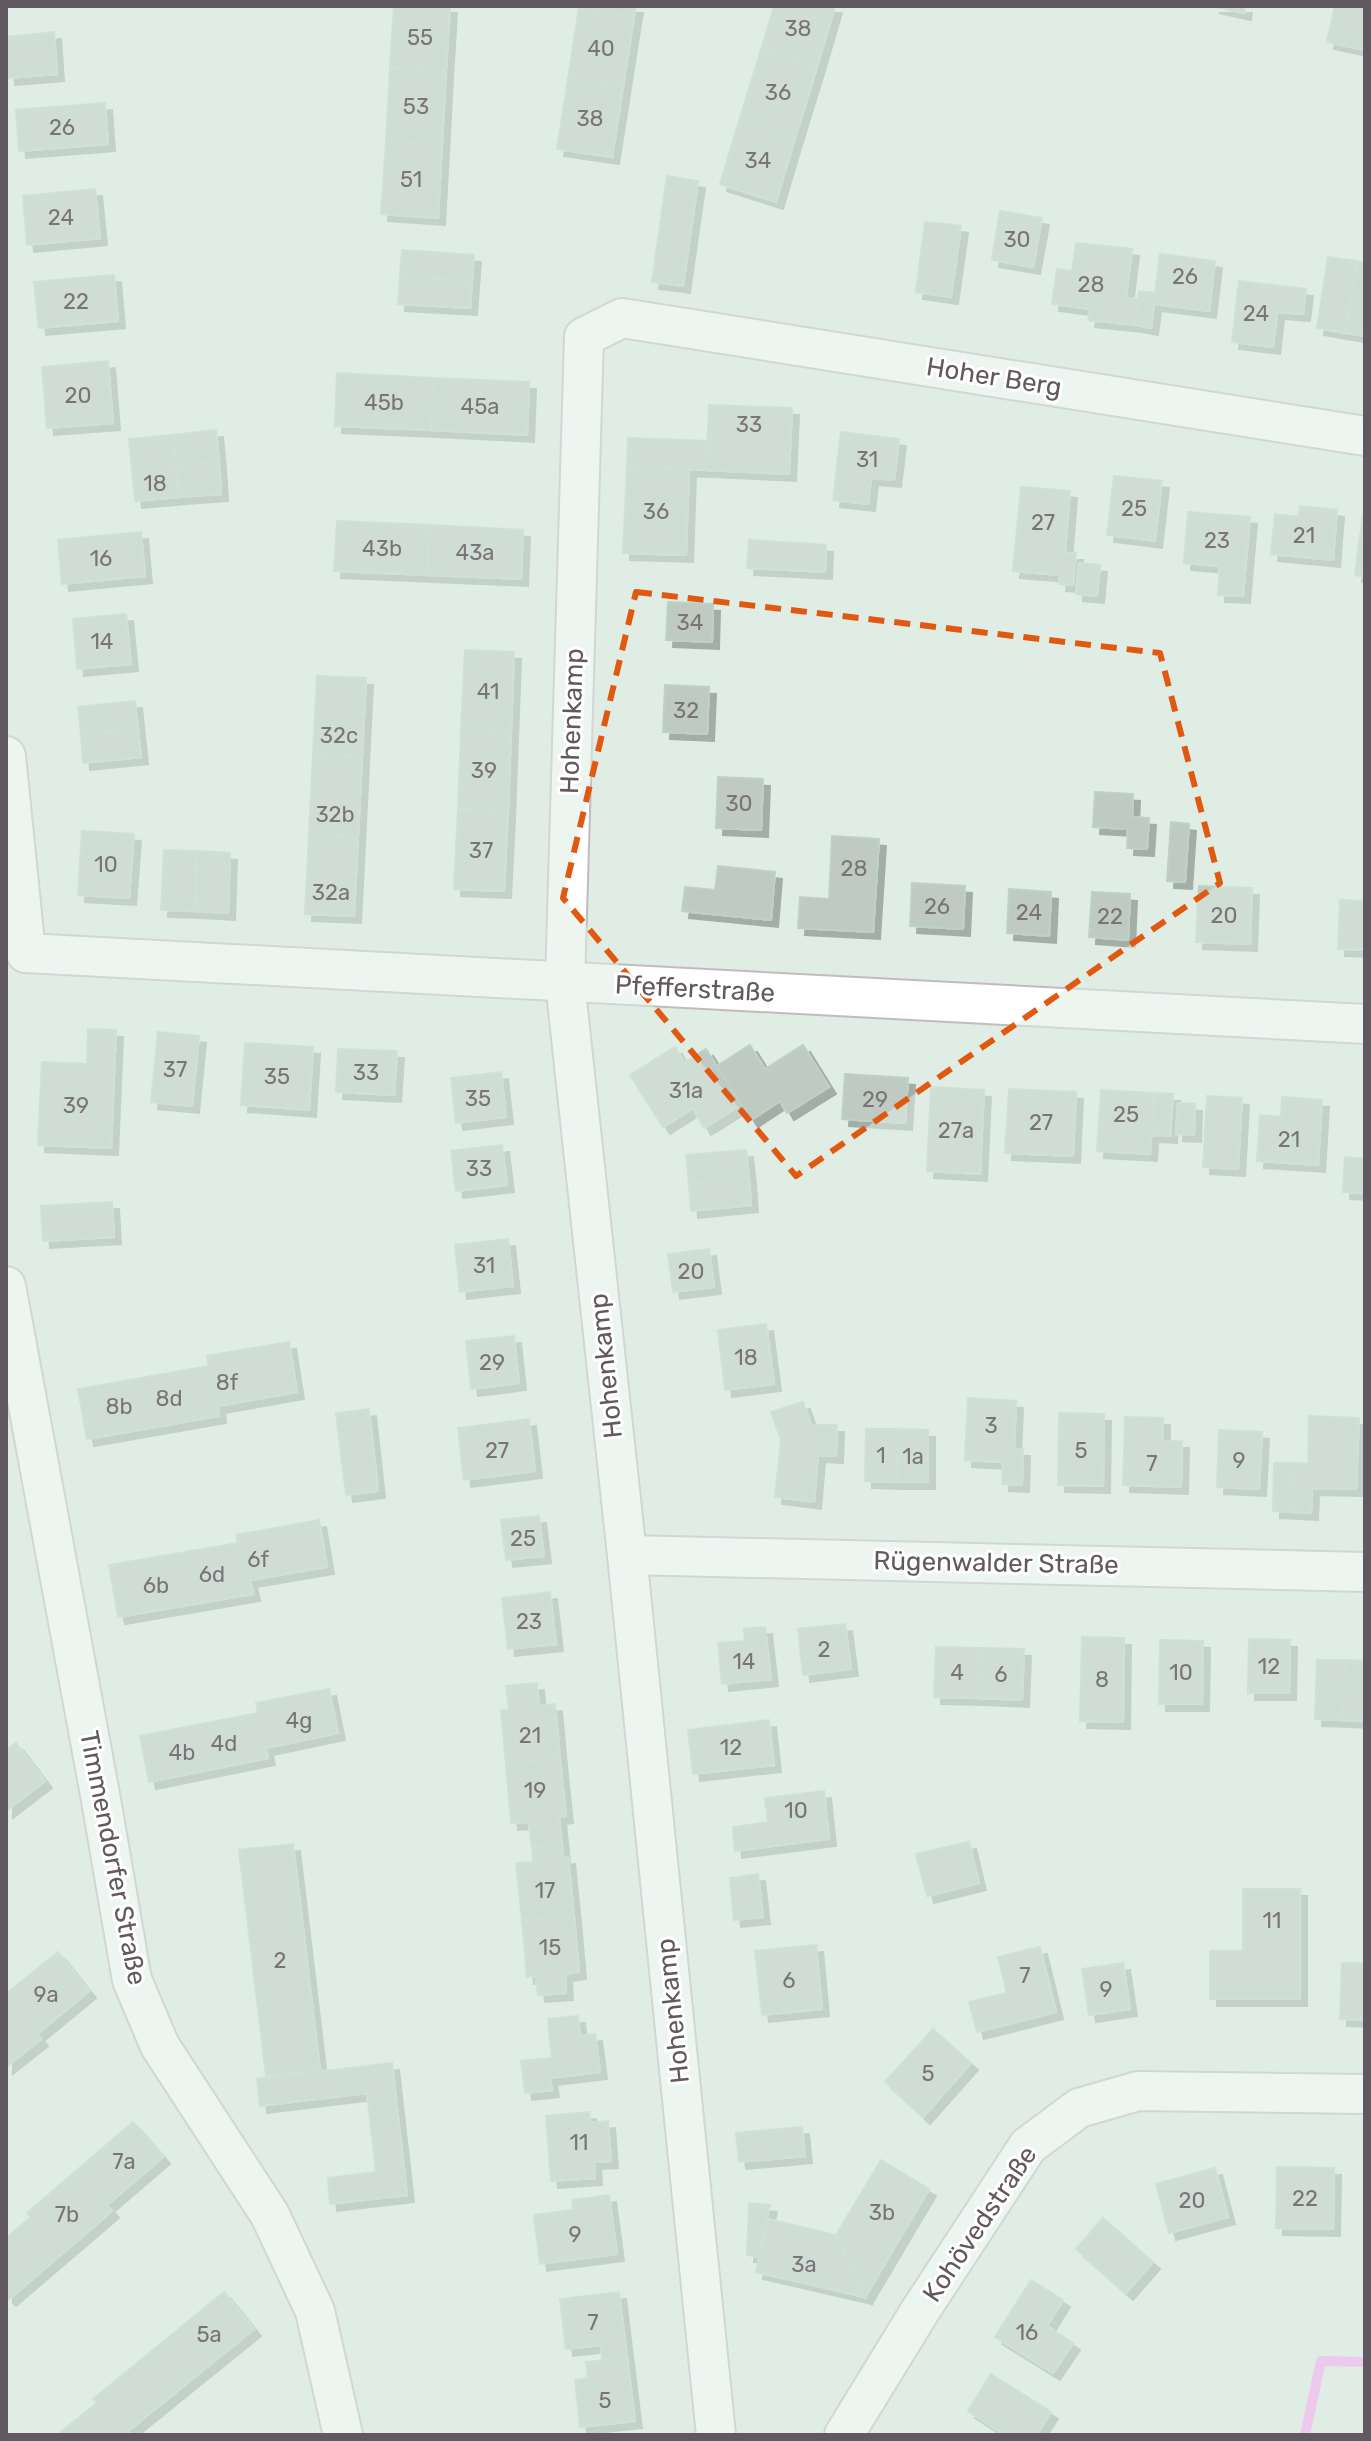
<svg xmlns="http://www.w3.org/2000/svg" width="1371" height="2441" viewBox="0 0 1371 2441" font-family="Rubik,sans-serif">
<style>
.lines{fill:none;stroke-linecap:round;stroke-linejoin:round}
.stream{stroke:#ff9df8;stroke-width:10}
.building{fill:#becac2;stroke:#bdd2c4;stroke-width:2;filter:url(#shadow)}
.minor-casing{stroke:#c3bac0;stroke-width:42}
.minor{stroke:#fff;stroke-width:38}
.marked{fill:none;stroke:#e15910;stroke-width:6;stroke-dasharray:16 10;stroke-linejoin:round}
.labels{text-anchor:middle;dominant-baseline:central;stroke-width:6;stroke-linejoin:round;paint-order:stroke}
.number-label{font-size:22px;fill:#797478}
.street-label{font-size:26px;fill:#625860;stroke:#fff}
</style>
<defs>
<filter id="shadow"><feDropShadow dx="7" dy="7" stdDeviation="0" flood-color="#0004"/></filter>
</defs>
<rect width="100%" height="100%" fill="#dfede5"/>
<g class="lines">
<polyline class="stream" points="1305,2435 1321,2361 1365,2362"/>
</g>
<g class="building">
<polygon points="394,6 450,6 446,71 390,68"/>
<polygon points="580,6 636,6 634,17 579,8"/>
<polygon points="774,6 835,6 817,67 761,50"/>
<polygon points="1212,6 1245,6 1244,13"/>
<polygon points="1335,6 1365,6 1365,50 1327,42"/>
<polygon points="579,8 634,17 623,87 568,79"/>
<polygon points="54,32 57,74 8,78 6,37"/>
<polygon points="761,50 817,67 796,135 740,117"/>
<polygon points="390,68 446,71 442,145 386,141"/>
<polygon points="568,79 623,87 612,157 557,149"/>
<polygon points="105,103 108,144 19,151 16,110"/>
<polygon points="740,117 796,135 776,202 720,184"/>
<polygon points="386,141 442,145 438,218 381,214"/>
<polygon points="667,176 698,181 683,286 652,282"/>
<polygon points="95,189 100,238 27,245 23,196"/>
<polygon points="1000,211 1042,218 1033,267 992,260"/>
<polygon points="925,222 961,226 951,297 916,292"/>
<polygon points="1076,243 1132,249 1126,298 1138,299 1135,325 1088,320 1090,309 1052,304 1057,269 1072,271"/>
<polygon points="402,250 474,255 472,281 400,276"/>
<polygon points="1160,254 1215,261 1209,311 1154,304 1151,328 1135,325 1139,291 1155,293"/>
<polygon points="1328,257 1357,261 1345,333 1317,328"/>
<polygon points="1357,261 1365,263 1365,336 1345,333"/>
<polygon points="114,275 118,321 39,328 34,282"/>
<polygon points="400,276 472,281 470,308 398,304"/>
<polygon points="1239,281 1306,289 1303,314 1277,312 1273,347 1232,342"/>
<polygon points="108,361 113,423 47,428 42,367"/>
<polygon points="337,373 433,378 431,430 335,426"/>
<polygon points="433,378 529,382 527,435 431,430"/>
<polygon points="709,405 792,408 789,474 706,470"/>
<polygon points="216,430 219,462 176,465 172,435"/>
<polygon points="841,432 899,439 894,480 871,478 868,504 833,500"/>
<polygon points="172,435 176,465 132,470 129,439"/>
<polygon points="628,438 707,441 706,470 627,467"/>
<polygon points="219,462 221,494 179,497 176,465"/>
<polygon points="176,465 179,497 135,501 132,470"/>
<polygon points="627,467 689,469 686,555 623,553"/>
<polygon points="1114,476 1162,481 1155,541 1107,535"/>
<polygon points="1021,487 1070,491 1065,553 1076,553 1073,585 1059,584 1060,575 1013,571"/>
<polygon points="1300,506 1337,510 1333,560 1271,554 1275,514 1298,517"/>
<polygon points="1188,512 1250,517 1243,596 1218,595 1220,566 1184,563"/>
<polygon points="1363,514 1365,514 1365,577 1355,575"/>
<polygon points="337,521 430,525 427,575 334,571"/>
<polygon points="430,525 523,530 521,579 427,575"/>
<polygon points="141,532 145,576 62,584 58,540"/>
<polygon points="749,540 826,545 825,572 747,568"/>
<polygon points="1079,563 1100,565 1097,596 1076,594"/>
<polygon points="668,602 713,604 712,642 666,640"/>
<polygon points="126,614 131,664 77,669 73,619"/>
<polygon points="465,650 514,652 511,732 461,730"/>
<polygon points="317,676 366,678 362,757 313,755"/>
<polygon points="665,685 709,687 707,734 663,732"/>
<polygon points="135,701 138,729 81,735 78,707"/>
<polygon points="138,729 141,757 83,763 81,735"/>
<polygon points="461,730 511,732 508,811 458,809"/>
<polygon points="313,755 362,757 358,837 309,835"/>
<polygon points="718,777 763,779 761,830 716,828"/>
<polygon points="1095,792 1133,794 1132,817 1149,818 1147,849 1127,848 1128,829 1093,827"/>
<polygon points="458,809 508,811 504,891 454,889"/>
<polygon points="1171,822 1189,824 1185,882 1167,881"/>
<polygon points="82,831 134,834 129,898 78,895"/>
<polygon points="309,835 358,837 354,916 305,914"/>
<polygon points="832,836 879,839 873,932 798,928 800,897 829,899"/>
<polygon points="164,850 197,851 195,911 161,910"/>
<polygon points="197,851 230,853 228,913 195,911"/>
<polygon points="718,866 775,872 771,920 682,911 685,887 715,890"/>
<polygon points="912,883 965,886 963,929 910,926"/>
<polygon points="1199,886 1252,888 1250,944 1196,942"/>
<polygon points="1009,889 1051,892 1049,936 1007,933"/>
<polygon points="1092,892 1130,894 1128,940 1089,937"/>
<polygon points="1340,900 1365,901 1365,950 1338,949"/>
<polygon points="88,1029 116,1030 111,1148 38,1145 42,1062 87,1064"/>
<polygon points="158,1032 199,1036 192,1106 151,1102"/>
<polygon points="245,1043 313,1047 309,1110 241,1105"/>
<polygon points="750,1045 765,1069 803,1045 829,1087 787,1113 780,1101 751,1120 717,1066"/>
<polygon points="675,1047 684,1063 706,1049 741,1105 704,1128 693,1108 663,1127 630,1075"/>
<polygon points="338,1049 397,1051 394,1095 336,1092"/>
<polygon points="501,1072 506,1117 456,1123 451,1078"/>
<polygon points="845,1074 908,1078 905,1123 842,1119"/>
<polygon points="931,1087 984,1090 980,1174 927,1171"/>
<polygon points="1009,1089 1076,1092 1073,1156 1005,1153"/>
<polygon points="1101,1090 1154,1093 1150,1154 1097,1151"/>
<polygon points="1154,1093 1173,1094 1170,1136 1152,1135"/>
<polygon points="1207,1096 1242,1098 1238,1169 1203,1167"/>
<polygon points="1282,1097 1322,1100 1318,1165 1257,1161 1260,1115 1281,1117"/>
<polygon points="1178,1103 1195,1104 1194,1135 1176,1134"/>
<polygon points="502,1145 507,1185 456,1191 451,1151"/>
<polygon points="746,1150 749,1178 689,1184 686,1155"/>
<polygon points="1345,1157 1365,1159 1365,1193 1343,1192"/>
<polygon points="749,1178 751,1205 691,1211 689,1184"/>
<polygon points="112,1202 114,1237 43,1241 41,1206"/>
<polygon points="508,1239 513,1286 460,1292 455,1245"/>
<polygon points="709,1249 714,1287 673,1292 668,1254"/>
<polygon points="766,1324 774,1384 725,1390 718,1330"/>
<polygon points="514,1336 519,1383 471,1389 466,1341"/>
<polygon points="289,1342 297,1392 218,1406 219,1416 87,1439 78,1389 209,1366 207,1356"/>
<polygon points="968,1398 1016,1401 1014,1449 1023,1449 1022,1485 1002,1484 1003,1462 965,1460"/>
<polygon points="803,1402 811,1425 837,1425 836,1456 818,1455 814,1502 775,1497 781,1440 771,1412"/>
<polygon points="369,1409 378,1491 346,1495 336,1413"/>
<polygon points="1059,1413 1104,1414 1103,1486 1058,1485"/>
<polygon points="1309,1416 1359,1418 1356,1489 1312,1488 1311,1513 1293,1512 1294,1463 1308,1464"/>
<polygon points="1125,1417 1163,1418 1163,1441 1182,1441 1181,1487 1123,1485"/>
<polygon points="529,1419 535,1471 464,1480 458,1428"/>
<polygon points="866,1429 898,1429 897,1482 865,1481"/>
<polygon points="898,1429 928,1430 928,1482 897,1482"/>
<polygon points="1219,1430 1262,1432 1259,1489 1217,1487"/>
<polygon points="1274,1463 1294,1463 1293,1512 1273,1511"/>
<polygon points="539,1516 544,1556 506,1560 501,1520"/>
<polygon points="319,1520 327,1567 250,1580 253,1594 118,1617 109,1565 238,1543 236,1535"/>
<polygon points="550,1592 556,1644 508,1649 502,1598"/>
<polygon points="845,1624 851,1669 803,1675 798,1629"/>
<polygon points="765,1627 771,1679 722,1684 718,1643 745,1641 744,1629"/>
<polygon points="1082,1637 1124,1638 1123,1722 1080,1721"/>
<polygon points="1249,1639 1290,1640 1289,1693 1248,1693"/>
<polygon points="1160,1640 1203,1641 1202,1704 1159,1704"/>
<polygon points="936,1647 979,1648 978,1698 934,1697"/>
<polygon points="979,1648 1024,1649 1022,1700 978,1698"/>
<polygon points="1317,1660 1345,1660 1343,1720 1315,1719"/>
<polygon points="1345,1660 1365,1661 1365,1721 1343,1720"/>
<polygon points="537,1683 539,1706 555,1704 560,1759 506,1764 501,1710 509,1710 506,1686"/>
<polygon points="329,1689 338,1733 266,1748 268,1758 149,1782 140,1736 258,1713 256,1703"/>
<polygon points="769,1720 774,1765 693,1774 688,1730"/>
<polygon points="16,1743 45,1781 6,1811 6,1750"/>
<polygon points="560,1759 566,1816 559,1817 562,1845 532,1848 529,1822 511,1823 506,1764"/>
<polygon points="824,1791 829,1839 735,1851 733,1827 768,1822 765,1798"/>
<polygon points="969,1842 979,1883 927,1896 916,1854"/>
<polygon points="293,1844 320,2070 266,2076 239,1850"/>
<polygon points="562,1845 563,1858 568,1857 574,1916 522,1921 516,1863 533,1862 532,1848"/>
<polygon points="758,1874 763,1917 734,1920 730,1878"/>
<polygon points="1243,1889 1300,1889 1300,1999 1210,1999 1210,1951 1243,1951"/>
<polygon points="574,1916 579,1972 565,1974 566,1993 538,1995 536,1976 527,1977 522,1921"/>
<polygon points="816,1945 822,2009 762,2015 755,1951"/>
<polygon points="1040,1947 1056,2012 977,2032 969,2002 1007,1993 998,1957"/>
<polygon points="58,1952 89,1991 37,2034 41,2039 6,2067 6,1994"/>
<polygon points="1123,1963 1130,2009 1089,2015 1082,1969"/>
<polygon points="1342,1963 1365,1963 1365,2020 1340,2019"/>
<polygon points="578,2016 580,2036 595,2034 600,2072 550,2078 552,2090 525,2093 521,2061 552,2058 548,2019"/>
<polygon points="933,2029 971,2063 923,2117 885,2082"/>
<polygon points="392,2063 407,2195 330,2204 328,2178 376,2172 367,2093 260,2106 257,2079"/>
<polygon points="589,2112 590,2123 608,2121 611,2161 594,2162 595,2178 551,2181 546,2116"/>
<polygon points="133,2122 163,2157 107,2205 112,2211 9,2299 6,2296 6,2238 31,2217 27,2213"/>
<polygon points="802,2127 805,2156 739,2162 736,2133"/>
<polygon points="881,2160 929,2189 865,2297 836,2235"/>
<polygon points="1277,2167 1334,2168 1333,2229 1276,2228"/>
<polygon points="1215,2168 1228,2217 1169,2233 1156,2184"/>
<polygon points="609,2195 617,2254 540,2264 534,2215 573,2210 572,2200"/>
<polygon points="749,2203 770,2205 759,2257 747,2255"/>
<polygon points="1103,2218 1153,2262 1126,2293 1076,2249"/>
<polygon points="768,2219 836,2235 865,2297 756,2272"/>
<polygon points="1031,2280 1063,2300 1047,2326 1073,2343 1053,2373 995,2337"/>
<polygon points="224,2292 254,2329 128,2431 131,2435 57,2435 97,2403 93,2399"/>
<polygon points="619,2292 627,2357 602,2360 601,2345 566,2349 560,2299"/>
<polygon points="627,2357 635,2421 580,2427 575,2380 588,2378 586,2362"/>
<polygon points="991,2374 1051,2412 1036,2435 1005,2435 968,2411"/>
</g>
<g class="lines">
<defs>
<g id="minor">
<polyline points="6,756 26,953"/>
<polyline points="26,953 1365,1024"/>
<polyline points="6,1286 101,1800 132,1980 160,2046 270,2215 315,2311 343,2435"/>
<polyline points="627,1555 1365,1572"/>
<polyline points="716,2435 627,1555 565,982 584,337 622,318 1365,436"/>
<polyline points="844,2435 920,2311 1028,2146 1079,2108 1138,2091 1365,2094"/>
</g>
</defs>
<use href="#minor" class="minor-casing"/>
<use href="#minor" class="minor"/>
</g>
<path d="M0 0H1371V2441H0ZM 636,592 L 1160,653 L 1220,883 L 796,1176 L 563,898 Z" fill="#dfede5" fill-opacity=".55" fill-rule="evenodd"/>
<path class="marked" d="M 636,592 L 1160,653 L 1220,883 L 796,1176 L 563,898 Z"/>
<g class="labels">
<g class="number-label">
<text x="798" y="28">38</text>
<text x="420" y="37">55</text>
<text x="601" y="48">40</text>
<text x="778" y="92">36</text>
<text x="416" y="106">53</text>
<text x="590" y="118">38</text>
<text x="62" y="127">26</text>
<text x="758" y="160">34</text>
<text x="411" y="179">51</text>
<text x="61" y="217">24</text>
<text x="1017" y="239">30</text>
<text x="1185" y="276">26</text>
<text x="1091" y="284">28</text>
<text x="76" y="301">22</text>
<text x="1256" y="313">24</text>
<text x="78" y="395">20</text>
<text x="384" y="402">45b</text>
<text x="480" y="406">45a</text>
<text x="749" y="424">33</text>
<text x="867" y="459">31</text>
<text x="155" y="483">18</text>
<text x="1134" y="508">25</text>
<text x="656" y="511">36</text>
<text x="1043" y="522">27</text>
<text x="1304" y="535">21</text>
<text x="1217" y="540">23</text>
<text x="382" y="548">43b</text>
<text x="475" y="552">43a</text>
<text x="101" y="558">16</text>
<text x="690" y="622">34</text>
<text x="102" y="641">14</text>
<text x="488" y="691">41</text>
<text x="686" y="710">32</text>
<text x="339" y="735">32c</text>
<text x="484" y="770">39</text>
<text x="739" y="803">30</text>
<text x="335" y="814">32b</text>
<text x="481" y="850">37</text>
<text x="106" y="864">10</text>
<text x="854" y="868">28</text>
<text x="331" y="892">32a</text>
<text x="937" y="906">26</text>
<text x="1029" y="912">24</text>
<text x="1224" y="915">20</text>
<text x="1110" y="916">22</text>
<text x="175" y="1069">37</text>
<text x="366" y="1072">33</text>
<text x="277" y="1076">35</text>
<text x="686" y="1090">31a</text>
<text x="478" y="1098">35</text>
<text x="875" y="1099">29</text>
<text x="76" y="1105">39</text>
<text x="1126" y="1114">25</text>
<text x="1041" y="1122">27</text>
<text x="956" y="1130">27a</text>
<text x="1289" y="1139">21</text>
<text x="479" y="1168">33</text>
<text x="484" y="1265">31</text>
<text x="691" y="1271">20</text>
<text x="746" y="1357">18</text>
<text x="492" y="1362">29</text>
<text x="227" y="1382">8f</text>
<text x="169" y="1398">8d</text>
<text x="119" y="1406">8b</text>
<text x="991" y="1425">3</text>
<text x="497" y="1450">27</text>
<text x="1081" y="1450">5</text>
<text x="881" y="1455">1</text>
<text x="913" y="1456">1a</text>
<text x="1239" y="1460">9</text>
<text x="1152" y="1463">7</text>
<text x="523" y="1538">25</text>
<text x="258" y="1559">6f</text>
<text x="212" y="1574">6d</text>
<text x="156" y="1585">6b</text>
<text x="529" y="1621">23</text>
<text x="824" y="1649">2</text>
<text x="744" y="1661">14</text>
<text x="1269" y="1666">12</text>
<text x="957" y="1672">4</text>
<text x="1181" y="1672">10</text>
<text x="1001" y="1674">6</text>
<text x="1102" y="1679">8</text>
<text x="299" y="1720">4g</text>
<text x="530" y="1735">21</text>
<text x="224" y="1743">4d</text>
<text x="731" y="1747">12</text>
<text x="182" y="1752">4b</text>
<text x="535" y="1790">19</text>
<text x="796" y="1810">10</text>
<text x="545" y="1890">17</text>
<text x="1272" y="1920">11</text>
<text x="550" y="1947">15</text>
<text x="280" y="1960">2</text>
<text x="1025" y="1975">7</text>
<text x="789" y="1980">6</text>
<text x="1106" y="1989">9</text>
<text x="46" y="1994">9a</text>
<text x="928" y="2073">5</text>
<text x="579" y="2142">11</text>
<text x="124" y="2161">7a</text>
<text x="1305" y="2198">22</text>
<text x="1192" y="2200">20</text>
<text x="882" y="2212">3b</text>
<text x="67" y="2214">7b</text>
<text x="575" y="2234">9</text>
<text x="804" y="2264">3a</text>
<text x="593" y="2322">7</text>
<text x="1027" y="2332">16</text>
<text x="209" y="2334">5a</text>
<text x="605" y="2400">5</text>
</g>
<g class="street-label">
<text transform="translate(994 377) rotate(9)">Hoher Berg</text>
<text transform="translate(572 721) rotate(-88)">Hohenkamp</text>
<text transform="translate(695 989) rotate(3)">Pfefferstraße</text>
<text transform="translate(606 1366) rotate(-96)">Hohenkamp</text>
<text transform="translate(996 1563) rotate(1)">Rügenwalder Straße</text>
<text transform="translate(113 1858) rotate(79)">Timmendorfer Straße</text>
<text transform="translate(673 2011) rotate(-96)">Hohenkamp</text>
<text transform="translate(980 2224) rotate(-56)">Kohövedstraße</text>
</g>
</g>
<rect width="1371" height="2441" fill="none" stroke="#625860" stroke-width="16"/>
</svg>
